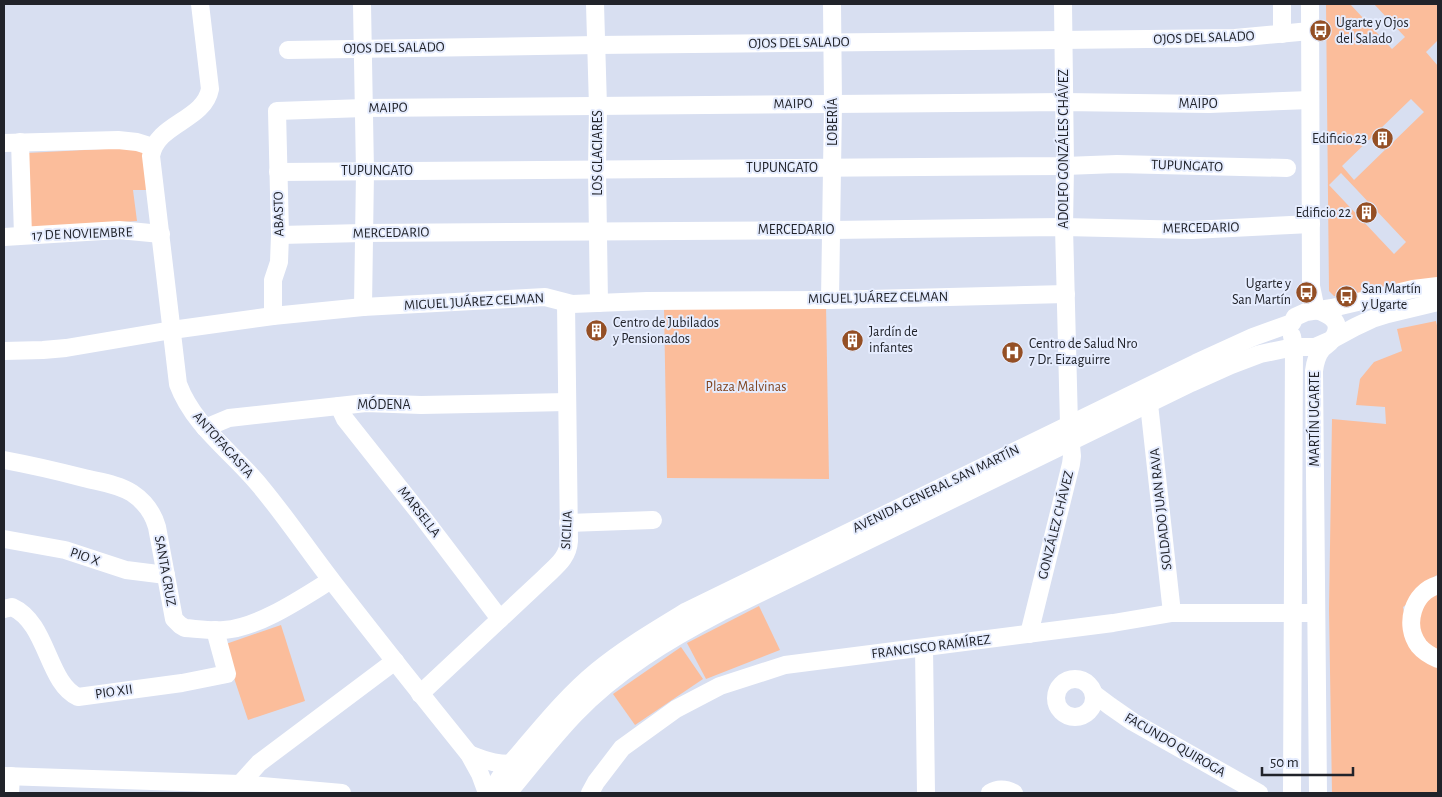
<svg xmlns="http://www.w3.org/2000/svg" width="1442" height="797" viewBox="0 0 1442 797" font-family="'Alegreya Sans',sans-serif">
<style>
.green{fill:#fbbd9b;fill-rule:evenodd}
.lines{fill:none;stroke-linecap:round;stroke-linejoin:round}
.minor{stroke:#fff;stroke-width:18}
.labels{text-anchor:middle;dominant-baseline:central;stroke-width:4;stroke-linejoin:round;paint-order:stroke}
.poi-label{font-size:14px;fill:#21232a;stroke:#e5ecfe;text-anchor:start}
.street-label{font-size:14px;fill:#21232a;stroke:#e5ecfe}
.park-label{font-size:14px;fill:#804420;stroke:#e5ecfe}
</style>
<rect width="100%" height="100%" fill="#d8dff1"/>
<g class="green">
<path d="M 1326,4 L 1350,4 L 1392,49 L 1405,37 L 1374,4 L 1438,4 L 1438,40 L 1426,52 L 1438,66 L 1438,280 L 1342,298 L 1334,296 L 1329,291 ZM 1411,99 L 1424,112 L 1354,180 L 1342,166 ZM 1341,173 L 1406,242 L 1394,254 L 1329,185 Z"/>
<polygon points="123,148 145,151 150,190 133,190 137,221 30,228 27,153"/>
<polygon points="826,304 829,479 667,478 664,307"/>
<polygon points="1436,321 1438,330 1438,574 1425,584 1412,600 1403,607 1406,625 1438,666 1438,793 1332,793 1329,609 1332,419 1386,424 1385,407 1356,405 1360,379 1374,362 1402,351 1397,329"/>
<polygon points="1438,586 1438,655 1420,641 1418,605"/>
<polygon points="759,606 780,650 706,679 687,643"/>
<polygon points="281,625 305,701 248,720 223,645"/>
<polygon points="681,647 703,679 635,725 613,694"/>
</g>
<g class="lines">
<g class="minor">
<path d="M 200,4 L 210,89 C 204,121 157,123 151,156 L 178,384 C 194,427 233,452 261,487 C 286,517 308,550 332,581 C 377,639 423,697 469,754 L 480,774 L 487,793"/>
<polyline points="362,4 365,172 363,307"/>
<polyline points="595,4 598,107 597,169 599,303"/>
<polyline points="1282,4 1282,34"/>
<polyline points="1310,4 1311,286 1316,310"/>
<polyline points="288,50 597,45 1235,38 1310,31"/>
<polyline points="20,142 23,235"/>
<polyline points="4,143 118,140 137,142 153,147"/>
<polyline points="278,172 1065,166 1117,164 1287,168"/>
<polyline points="280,235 363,233 832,230 1064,227 1192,230 1311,224"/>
<polyline points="4,237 119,230 161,234"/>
<polyline points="830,300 833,104 832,4"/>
<path d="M 1316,310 C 1331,315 1345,323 1331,341 C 1329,344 1325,346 1322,349 C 1317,355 1315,363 1314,371 L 1318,793"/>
<polyline points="273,316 273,280 279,262 280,235 277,111 364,108 833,104 1064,102 1209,104 1310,100"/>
<polyline points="1292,336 1294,347 1292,793"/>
<polyline points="4,351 43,350 66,348 172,330 273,316 363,307 545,297 572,304 647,301 830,300 1066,294"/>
<polyline points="1149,404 1172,613"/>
<polyline points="339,406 345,419 421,515 500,619"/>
<polyline points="205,428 229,418 366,403 421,405 567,402"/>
<path d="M 4,460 C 31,465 57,471 84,478 C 100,482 118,484 132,493 C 144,501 153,513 157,527 L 174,619 L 180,625 L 185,628 C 198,629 211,631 224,630 C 258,628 302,598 331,580"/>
<polyline points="568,523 653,520"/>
<polyline points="4,539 65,550 126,570 166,575"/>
<path d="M 1438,585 C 1413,592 1403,625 1419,646 C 1424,652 1431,656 1438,659"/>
<path d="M 4,609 L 12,607 C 48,623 47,683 78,697 L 182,683 L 227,674 L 215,630"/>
<polyline points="1029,634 1071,464 1072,456 1069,424 1064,227 1065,166 1063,4"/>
<polyline points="924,648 926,793"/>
<circle cx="1075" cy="698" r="19"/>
<path d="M 420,694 L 545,577 C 556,566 568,558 569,541 L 566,303"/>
<polyline points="1094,694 1110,706 1133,722 1259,793"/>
<path d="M 469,754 C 486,761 501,766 519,763"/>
<polyline points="4,776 240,784 342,793"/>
<polyline points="240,784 259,763 395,661"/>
<polyline points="10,793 11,776"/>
<path d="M 493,793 C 495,779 514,760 523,749 C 546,722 569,694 597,671 C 625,648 656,630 687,611 L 1196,363 L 1253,337 L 1292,323 L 1295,317 L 1306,312 L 1332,308 L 1413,289 L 1438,286"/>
<path d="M 508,793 C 530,767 551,739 575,714 C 616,671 669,639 721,612 L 1191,383 L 1231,365 L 1260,354 L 1294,347 L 1315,347 L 1331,340 L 1355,327 L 1372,319 L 1388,314 L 1438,302"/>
<polyline points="590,793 596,782 622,748 676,709 720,686 785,665 1113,623 1172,613 1316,613"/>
<path d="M 990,793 C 998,788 1006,789 1014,793"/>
</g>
</g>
<defs>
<symbol id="bus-disc" viewBox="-11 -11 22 22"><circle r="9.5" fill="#944f25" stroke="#e5ecfe"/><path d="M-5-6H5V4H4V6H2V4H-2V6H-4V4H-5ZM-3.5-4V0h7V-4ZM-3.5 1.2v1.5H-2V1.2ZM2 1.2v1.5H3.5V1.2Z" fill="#fff"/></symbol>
<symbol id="building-disc" viewBox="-11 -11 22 22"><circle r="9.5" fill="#944f25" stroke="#e5ecfe"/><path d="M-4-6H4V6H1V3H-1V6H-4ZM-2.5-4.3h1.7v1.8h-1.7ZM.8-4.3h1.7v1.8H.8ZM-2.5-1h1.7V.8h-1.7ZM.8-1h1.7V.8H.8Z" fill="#fff"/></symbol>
<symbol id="hospital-disc" viewBox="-11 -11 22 22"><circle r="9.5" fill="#944f25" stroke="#e5ecfe"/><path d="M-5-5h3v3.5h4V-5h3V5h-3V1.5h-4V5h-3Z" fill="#fff"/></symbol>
</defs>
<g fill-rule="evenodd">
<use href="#bus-disc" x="1308" y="18" width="25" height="25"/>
<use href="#building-disc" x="1370" y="126" width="25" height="25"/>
<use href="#building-disc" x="1354" y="200" width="25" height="25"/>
<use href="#bus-disc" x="1294" y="280" width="25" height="25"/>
<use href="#bus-disc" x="1334" y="284" width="25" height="25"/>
<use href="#building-disc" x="584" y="318" width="25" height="25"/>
<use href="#building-disc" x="840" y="328" width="25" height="25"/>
<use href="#hospital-disc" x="1000" y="340" width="25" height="25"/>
</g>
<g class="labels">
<g class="poi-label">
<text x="1336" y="23">Ugarte y Ojos<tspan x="1336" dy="16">del Salado</tspan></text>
<text x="1367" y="139" text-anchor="end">Edificio 23</text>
<text x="1351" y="213" text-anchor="end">Edificio 22</text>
<text x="1291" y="284" text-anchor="end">Ugarte y<tspan x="1291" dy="16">San Martín</tspan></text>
<text x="1362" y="289">San Martín<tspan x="1362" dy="16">y Ugarte</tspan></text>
<text x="613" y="323">Centro de Jubilados<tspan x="613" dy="16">y Pensionados</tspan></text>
<text x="869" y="332">Jardín de<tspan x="869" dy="16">infantes</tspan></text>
<text x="1029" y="344">Centro de Salud Nro<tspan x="1029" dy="16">7 Dr. Eizaguirre</tspan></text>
</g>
<g class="street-label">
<text transform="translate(1204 38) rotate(-2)">OJOS DEL SALADO</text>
<text transform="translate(799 43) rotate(-1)">OJOS DEL SALADO</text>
<text transform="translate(394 48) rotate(-1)">OJOS DEL SALADO</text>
<text transform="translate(793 104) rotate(-1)">MAIPO</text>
<text x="1198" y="104">MAIPO</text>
<text transform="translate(388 108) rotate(-1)">MAIPO</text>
<text transform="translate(833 122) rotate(-90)">LOBERÍA</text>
<text transform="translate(1064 149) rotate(-90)">ADOLFO GONZÁLES CHÁVEZ</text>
<text transform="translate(598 153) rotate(-90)">LOS GLACIARES</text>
<text transform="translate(1187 166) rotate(2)">TUPUNGATO</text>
<text x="782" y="168">TUPUNGATO</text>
<text x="377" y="171">TUPUNGATO</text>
<text transform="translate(279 214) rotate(-91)">ABASTO</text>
<text transform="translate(1201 228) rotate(-1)">MERCEDARIO</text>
<text x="796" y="230">MERCEDARIO</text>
<text transform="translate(391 233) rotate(-1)">MERCEDARIO</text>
<text transform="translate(82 234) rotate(-2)">17 DE NOVIEMBRE</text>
<text transform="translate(878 298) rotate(-1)">MIGUEL JUÁREZ CELMAN</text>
<text transform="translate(474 302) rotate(-3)">MIGUEL JUÁREZ CELMAN</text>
<text x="384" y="405">MÓDENA</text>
<text transform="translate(1315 419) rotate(-90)">MARTÍN UGARTE</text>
<text transform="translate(223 445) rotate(48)">ANTOFAGASTA</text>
<text transform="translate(936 489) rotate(-26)">AVENIDA GENERAL SAN MARTÍN</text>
<text transform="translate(1161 509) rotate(-96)">SOLDADO JUAN RAVA</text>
<text transform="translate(419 512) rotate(52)">MARSELLA</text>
<text transform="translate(1056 525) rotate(-76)">GONZÁLEZ CHÁVEZ</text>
<text transform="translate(567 530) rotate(-87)">SICILIA</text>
<text transform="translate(85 557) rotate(19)">PIO X</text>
<text transform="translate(165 571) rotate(80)">SANTA CRUZ</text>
<text transform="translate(931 647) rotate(-7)">FRANCISCO RAMÍREZ</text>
<text transform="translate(114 692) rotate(-8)">PIO XII</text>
<text transform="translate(1175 745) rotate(30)">FACUNDO QUIROGA</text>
</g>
<g class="park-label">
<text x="746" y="387">Plaza Malvinas</text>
</g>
</g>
<rect width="1442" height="797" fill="none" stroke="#21232a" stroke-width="10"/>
<path d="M1262 767v8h91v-8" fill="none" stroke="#21232a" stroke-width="2.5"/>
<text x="1270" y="767" font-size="15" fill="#21232a" stroke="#e5ecfe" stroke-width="4" paint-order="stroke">50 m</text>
</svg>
